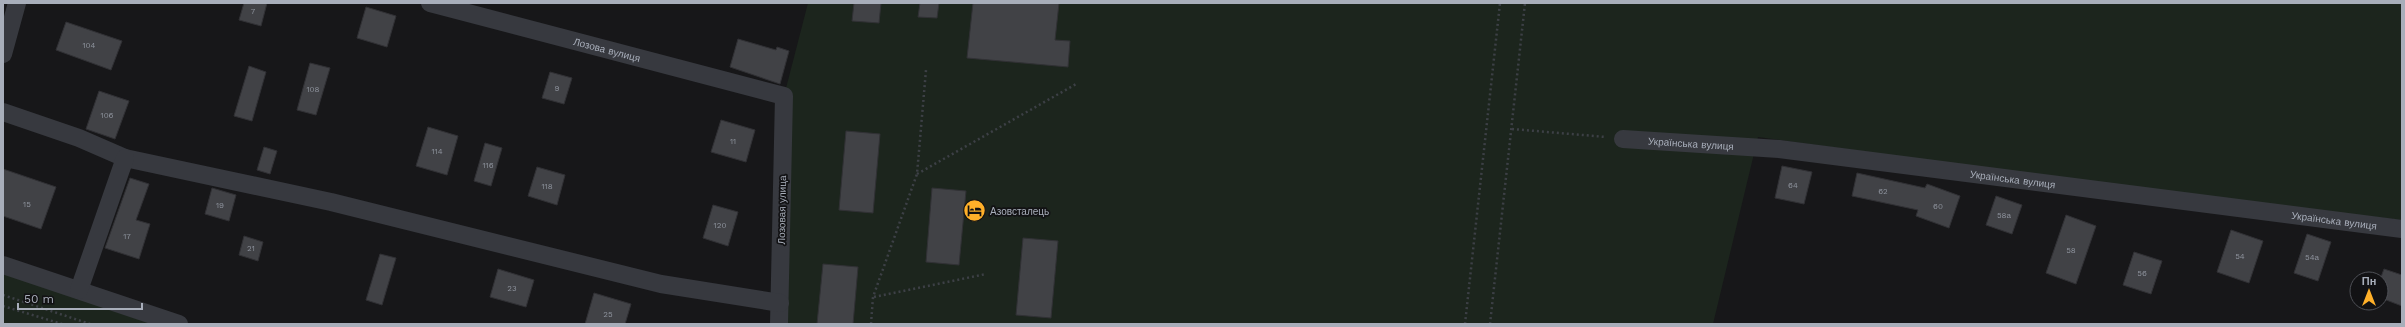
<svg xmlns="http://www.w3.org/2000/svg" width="2405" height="327" viewBox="0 0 2405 327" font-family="'Work Sans',sans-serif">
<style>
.green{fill:#1c251d}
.building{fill:#414246;stroke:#313135}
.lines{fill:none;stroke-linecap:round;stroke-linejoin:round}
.path{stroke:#3d4046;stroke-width:2.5;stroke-dasharray:2 3;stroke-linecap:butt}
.minor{stroke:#37393f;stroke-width:18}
.labels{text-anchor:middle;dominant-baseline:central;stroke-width:3.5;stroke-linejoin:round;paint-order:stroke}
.number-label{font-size:8px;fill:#8e939d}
.street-label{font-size:10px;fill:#a8aeba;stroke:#121214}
.poi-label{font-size:10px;fill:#a8aeba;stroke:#121214;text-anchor:start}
</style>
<rect width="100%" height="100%" fill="#171719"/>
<g class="green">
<polygon points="808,3 2402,3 2402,220 2159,192 1758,137 1713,324 779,324 784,96"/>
<polygon points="3,265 179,324 3,324"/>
</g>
<g class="building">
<polygon points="244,3 267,3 261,26 239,20"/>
<polygon points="854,3 881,3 879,23 852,21"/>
<polygon points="920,3 939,3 937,18 918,17"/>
<polygon points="973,3 1059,3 1055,40 1070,41 1068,67 967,58"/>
<polygon points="366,7 396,16 387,47 357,38"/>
<polygon points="66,22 122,41 111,70 56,50"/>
<polygon points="738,39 776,50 777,47 789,51 780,84 730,67"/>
<polygon points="310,63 330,68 316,115 297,110"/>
<polygon points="249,66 266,72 252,121 234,116"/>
<polygon points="550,72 572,78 564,104 542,98"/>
<polygon points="99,91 129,101 115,139 86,129"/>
<polygon points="721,120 755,130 746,162 711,152"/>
<polygon points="428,127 458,136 447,175 416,166"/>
<polygon points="846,131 880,134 873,213 839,210"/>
<polygon points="485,143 502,148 491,186 474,181"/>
<polygon points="264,147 277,151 270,174 257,170"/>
<polygon points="1782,166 1812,172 1804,204 1775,198"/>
<polygon points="537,167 565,175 557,205 528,196"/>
<polygon points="3,169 56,187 41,229 3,216"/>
<polygon points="1857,173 1925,188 1927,184 1960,196 1949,228 1916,216 1918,210 1852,196"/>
<polygon points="130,178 149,184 136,220 150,224 139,259 105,248"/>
<polygon points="212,188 236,195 229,221 205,214"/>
<polygon points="932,188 966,191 959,265 926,262"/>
<polygon points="1996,196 2022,205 2012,234 1986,225"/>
<polygon points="713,205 738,212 728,246 703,238"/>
<polygon points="2066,215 2096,226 2076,284 2046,273"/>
<polygon points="2231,230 2263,241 2249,283 2217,272"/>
<polygon points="2307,234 2331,242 2318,281 2294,273"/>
<polygon points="244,236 263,242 258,261 239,255"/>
<polygon points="1023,238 1058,241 1051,318 1016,315"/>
<polygon points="2134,252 2162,261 2151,294 2123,285"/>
<polygon points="380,254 396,258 382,305 366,300"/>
<polygon points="823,264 858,267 853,324 817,324"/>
<polygon points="498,269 534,280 526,307 490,297"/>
<polygon points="2384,269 2402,275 2402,306 2381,298 2381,277"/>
<polygon points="594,293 631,304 625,324 585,324"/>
</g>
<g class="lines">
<g class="path">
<polyline points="1512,129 1606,137"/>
<polyline points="917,174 1078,83"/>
<polyline points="3,295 90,324"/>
<polyline points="874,297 986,274"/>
<polyline points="3,306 62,324"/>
<polyline points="871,324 873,297 917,174 926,70"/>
<polyline points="1465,324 1500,3"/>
<polyline points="1490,324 1525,3"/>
</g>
<g class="minor">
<path id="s1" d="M 430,3 L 784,96 L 779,324"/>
<polyline points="3,54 17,3"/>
<polyline points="3,112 79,138 125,158 331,202 661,284 780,303"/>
<path id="s2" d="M 1623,139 L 1779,149 L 2402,229"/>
<polyline points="3,265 179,324"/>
<polyline points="79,290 125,158"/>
</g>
</g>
<defs>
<symbol id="hotel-disc" viewBox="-11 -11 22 22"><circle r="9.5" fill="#ffb029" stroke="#121214"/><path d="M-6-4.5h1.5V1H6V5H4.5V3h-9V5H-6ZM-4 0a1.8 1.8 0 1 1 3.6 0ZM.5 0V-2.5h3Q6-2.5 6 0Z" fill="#111"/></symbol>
</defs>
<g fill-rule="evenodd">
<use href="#hotel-disc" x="962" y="198" width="25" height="25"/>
</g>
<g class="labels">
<g class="number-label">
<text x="253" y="11">7</text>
<text x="89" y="45">104</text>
<text x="557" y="88">9</text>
<text x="313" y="89">108</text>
<text x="107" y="115">106</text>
<text x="733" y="141">11</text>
<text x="437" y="151">114</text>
<text x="488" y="165">116</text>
<text x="1793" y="185">64</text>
<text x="547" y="186">118</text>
<text x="1883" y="191">62</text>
<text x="27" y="204">15</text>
<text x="220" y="205">19</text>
<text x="1938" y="206">60</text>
<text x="2004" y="215">58а</text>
<text x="720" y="225">120</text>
<text x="127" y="236">17</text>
<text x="251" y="248">21</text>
<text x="2071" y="250">58</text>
<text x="2240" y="256">54</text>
<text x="2312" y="257">54а</text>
<text x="2142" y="273">56</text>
<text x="512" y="288">23</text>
<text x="608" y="314">25</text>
</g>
<g class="street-label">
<text stroke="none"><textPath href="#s1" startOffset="183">Лозова вулиця</textPath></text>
<text stroke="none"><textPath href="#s2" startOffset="68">Українська вулиця</textPath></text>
<text stroke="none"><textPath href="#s2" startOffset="392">Українська вулиця</textPath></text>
<text transform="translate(782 210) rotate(-89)">Лозовая улица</text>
<text stroke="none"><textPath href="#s2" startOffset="716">Українська вулиця</textPath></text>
</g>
<g class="poi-label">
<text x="990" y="211">Азовсталець</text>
</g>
</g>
<rect width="2405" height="327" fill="none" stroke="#a8aeba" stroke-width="8"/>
<g transform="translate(2369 291)"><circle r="19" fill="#121214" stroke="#4e5056"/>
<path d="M0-3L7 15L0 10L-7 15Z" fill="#ffb029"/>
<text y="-6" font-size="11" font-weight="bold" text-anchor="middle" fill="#a8aeba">Пн</text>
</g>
<path d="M18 303v6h124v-6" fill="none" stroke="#a8aeba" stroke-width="2"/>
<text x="24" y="303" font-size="12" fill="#a8aeba" stroke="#121214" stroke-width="3" paint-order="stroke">50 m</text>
</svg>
